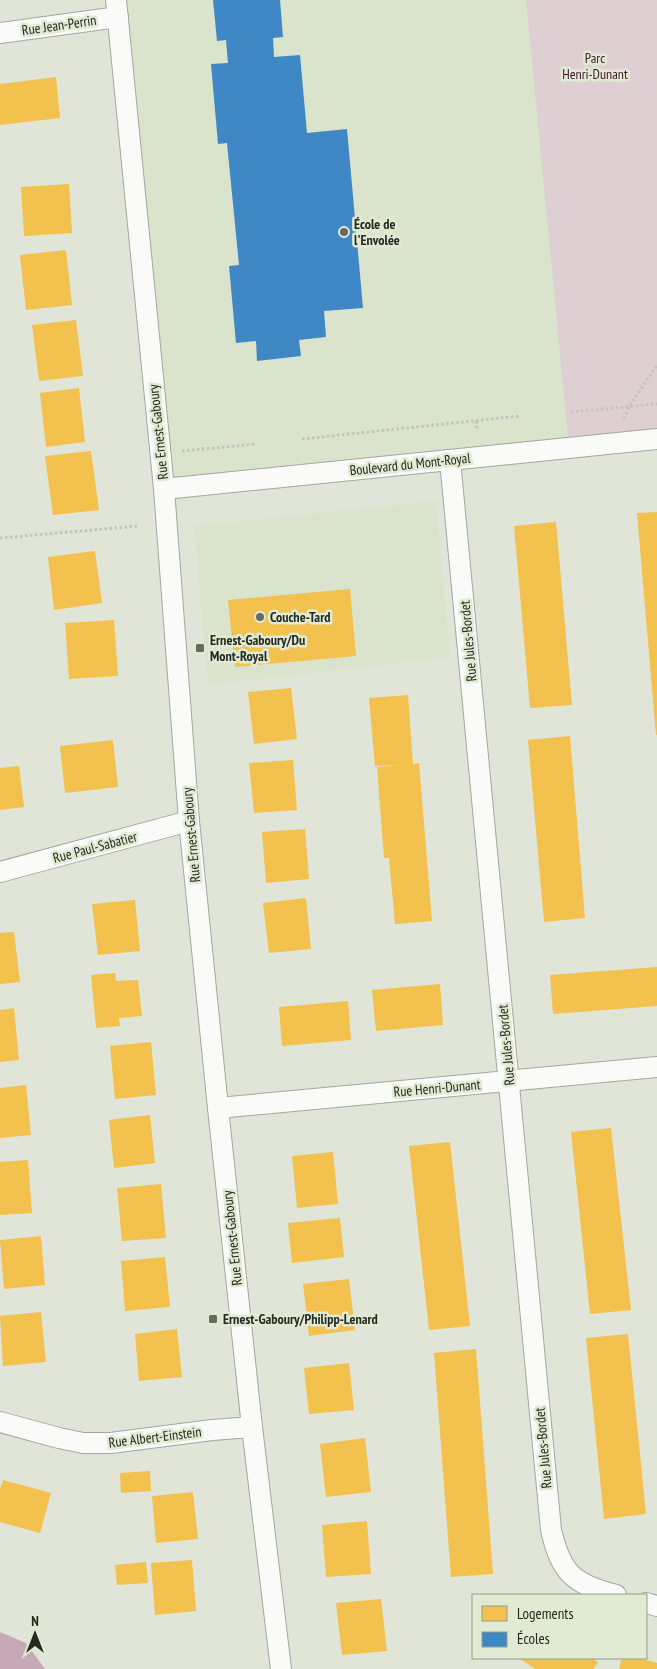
<svg xmlns="http://www.w3.org/2000/svg" width="657" height="1669" viewBox="0 0 657 1669" font-family="'PT Sans Narrow',sans-serif">
<style>
.built{fill:#dae3cc}
.green{fill:#ded0d2}
.water{fill:#c5aab5}
.homes{fill:#f2c14e}
.schools{fill:#3f88c5}
.lines{fill:none;stroke-linecap:round;stroke-linejoin:round}
.minor-casing{stroke:#a4a79e;stroke-width:22}
.path{stroke:#c2c5bf;stroke-width:3;stroke-dasharray:2.5 2.5;stroke-linecap:butt}
.minor{stroke:#fafbf9;stroke-width:20}
.poi-dot{fill:#666b60;stroke:#e1ead3;stroke-width:2}
.labels{text-anchor:middle;dominant-baseline:central;stroke-width:5;stroke-linejoin:round;paint-order:stroke}
.street-label{font-size:14px;fill:#252920;stroke:#e1ead3}
.park-label{font-size:14px;fill:#461232;stroke:#e1ead3}
.poi-label{font-size:14px;font-weight:bold;fill:#252920;stroke:#e1ead3;text-anchor:start}
</style>
<rect width="100%" height="100%" fill="#e0e5d8"/>
<g class="built">
<polygon points="116,0 526,0 569,448 164,489"/>
<polygon points="436,501 450,657 208,685 194,526"/>
</g>
<polygon class="green" points="526,0 657,0 657,439 569,448"/>
<polygon class="water" points="0,1632 26,1643 45,1669 0,1669"/>
<g class="homes">
<polygon points="56,77 60,118 0,125 0,84"/>
<polygon points="69,184 72,233 24,236 21,187"/>
<polygon points="66,250 72,305 26,310 20,255"/>
<polygon points="76,320 83,376 39,381 32,325"/>
<polygon points="79,388 85,442 46,447 40,393"/>
<polygon points="91,451 99,510 53,515 45,456"/>
<polygon points="657,512 657,735 656,735 637,513"/>
<polygon points="556,522 572,705 530,708 514,526"/>
<polygon points="95,551 102,603 54,610 48,557"/>
<polygon points="350,589 356,656 235,667 228,600"/>
<polygon points="114,620 118,676 69,679 65,623"/>
<polygon points="291,688 297,739 254,744 248,692"/>
<polygon points="408,695 413,764 419,763 432,921 395,924 389,858 384,858 377,767 399,765 375,766 369,698"/>
<polygon points="570,736 585,918 544,922 528,740"/>
<polygon points="113,740 118,787 65,793 60,746"/>
<polygon points="293,760 297,810 254,813 249,763"/>
<polygon points="19,766 24,807 0,810 0,768"/>
<polygon points="305,829 309,879 266,883 262,832"/>
<polygon points="306,898 311,949 269,953 263,903"/>
<polygon points="135,900 140,951 98,955 92,904"/>
<polygon points="14,932 20,982 0,984 0,933"/>
<polygon points="657,967 657,1006 553,1014 550,975"/>
<polygon points="115,973 116,981 138,980 142,1016 119,1018 120,1026 96,1028 91,975"/>
<polygon points="440,984 443,1025 376,1031 372,990"/>
<polygon points="348,1001 351,1040 282,1046 279,1007"/>
<polygon points="14,1008 19,1060 0,1062 0,1010"/>
<polygon points="151,1042 156,1095 115,1099 110,1046"/>
<polygon points="26,1085 31,1135 0,1138 0,1088"/>
<polygon points="150,1115 155,1163 114,1168 109,1120"/>
<polygon points="611,1128 631,1310 590,1314 571,1132"/>
<polygon points="450,1142 470,1326 429,1330 409,1146"/>
<polygon points="333,1152 338,1204 297,1208 292,1156"/>
<polygon points="28,1160 32,1213 0,1215 0,1162"/>
<polygon points="161,1184 166,1238 122,1241 117,1188"/>
<polygon points="340,1218 344,1257 292,1263 288,1223"/>
<polygon points="41,1236 45,1285 4,1289 0,1240"/>
<polygon points="165,1257 170,1307 125,1311 121,1261"/>
<polygon points="349,1279 355,1330 309,1336 303,1284"/>
<polygon points="41,1312 46,1362 3,1366 0,1316"/>
<polygon points="177,1329 182,1377 139,1381 135,1334"/>
<polygon points="628,1334 646,1514 604,1519 586,1338"/>
<polygon points="476,1349 493,1574 451,1577 434,1353"/>
<polygon points="349,1363 354,1410 309,1414 304,1368"/>
<polygon points="365,1438 371,1492 326,1497 320,1444"/>
<polygon points="150,1471 151,1491 121,1493 120,1473"/>
<polygon points="3,1480 51,1493 40,1533 0,1522 0,1489"/>
<polygon points="193,1492 198,1539 156,1543 152,1496"/>
<polygon points="367,1521 371,1574 326,1577 322,1525"/>
<polygon points="192,1560 196,1611 155,1615 151,1563"/>
<polygon points="146,1562 148,1583 117,1585 115,1565"/>
<polygon points="381,1599 387,1651 342,1655 336,1603"/>
<polygon points="519,1658 592,1658 598,1662 593,1669 535,1669"/>
<polygon points="622,1658 639,1658 657,1663 657,1669 619,1669"/>
</g>
<polygon class="schools" points="213,0 280,0 283,37 273,38 274,57 300,55 307,133 347,129 363,308 324,311 326,337 299,340 301,356 257,361 256,341 236,343 229,266 239,265 227,143 218,144 211,64 228,63 226,40 217,41"/>
<g class="lines">
<defs>
<g id="minor">
<polyline points="116,0 164,489 189,821 218,1108 252,1427 281,1669"/>
<polyline points="0,33 118,17"/>
<path d="M 450,460 L 551,1530 C 561,1573 573,1584 616,1595"/>
<polyline points="164,489 657,439"/>
<polyline points="0,872 189,821"/>
<polyline points="218,1108 657,1067"/>
<polyline points="0,1422 59,1438 83,1443 111,1443 212,1430 252,1427"/>
<polyline points="646,1603 657,1606"/>
</g>
</defs>
<use href="#minor" class="minor-casing"/>
<g class="path">
<polyline points="571,412 657,404"/>
<polyline points="624,419 629,407 657,365"/>
<polyline points="476,421 477,430"/>
<polyline points="302,439 520,416"/>
<polyline points="182,451 255,444"/>
<polyline points="0,538 138,526"/>
</g>
<use href="#minor" class="minor"/>
</g>
<g class="poi-dot">
<circle cx="344" cy="232" r="5"/>
<circle cx="260" cy="617" r="5"/>
<rect x="195" y="643" width="10" height="10" rx="2.5"/>
<rect x="208" y="1314" width="10" height="10" rx="2.5"/>
</g>
<g class="labels">
<g class="street-label">
<text transform="translate(59 25) rotate(-8)">Rue Jean-Perrin</text>
<text transform="translate(158 432) rotate(-96)">Rue Ernest-Gaboury</text>
<text transform="translate(410 464) rotate(-6)">Boulevard du Mont-Royal</text>
<text transform="translate(468 641) rotate(-95)">Rue Jules-Bordet</text>
<text transform="translate(191 835) rotate(-95)">Rue Ernest-Gaboury</text>
<text transform="translate(95 847) rotate(-15)">Rue Paul-Sabatier</text>
<text transform="translate(506 1045) rotate(-95)">Rue Jules-Bordet</text>
<text transform="translate(437 1088) rotate(-5)">Rue Henri-Dunant</text>
<text transform="translate(232 1238) rotate(-96)">Rue Ernest-Gaboury</text>
<text transform="translate(155 1437) rotate(-7)">Rue Albert-Einstein</text>
<text transform="translate(543 1448) rotate(-95)">Rue Jules-Bordet</text>
</g>
<g class="park-label">
<text x="595" y="58">Parc<tspan x="595" dy="16">Henri-Dunant</tspan></text>
</g>
<g class="poi-label">
<text x="354" y="224">École de<tspan x="354" dy="16">l'Envolée</tspan></text>
<text x="270" y="617">Couche-Tard</text>
<text x="210" y="640">Ernest-Gaboury/Du<tspan x="210" dy="16">Mont-Royal</tspan></text>
<text x="223" y="1319">Ernest-Gaboury/Philipp-Lenard</text>
</g>
</g>
<rect x="472" y="1594" width="175" height="65" fill="#e1ead3" stroke="#969d8b"/>
<rect x="482" y="1606" width="25" height="15" fill="#f2c14e" stroke="#969d8b"/>
<text x="517" y="1619" font-size="15" fill="#252920">Logements</text>
<rect x="482" y="1632" width="25" height="15" fill="#3f88c5" stroke="#969d8b"/>
<text x="517" y="1644" font-size="15" fill="#252920">Écoles</text>
<g transform="translate(35 1634)" stroke="#e1ead3" stroke-width="4" paint-order="stroke">
<path d="M0-4L9 19L0 12L-9 19Z" fill="#252920"/>
<text y="-8" font-size="14" font-weight="bold" text-anchor="middle" fill="#252920">N</text>
</g>
</svg>
